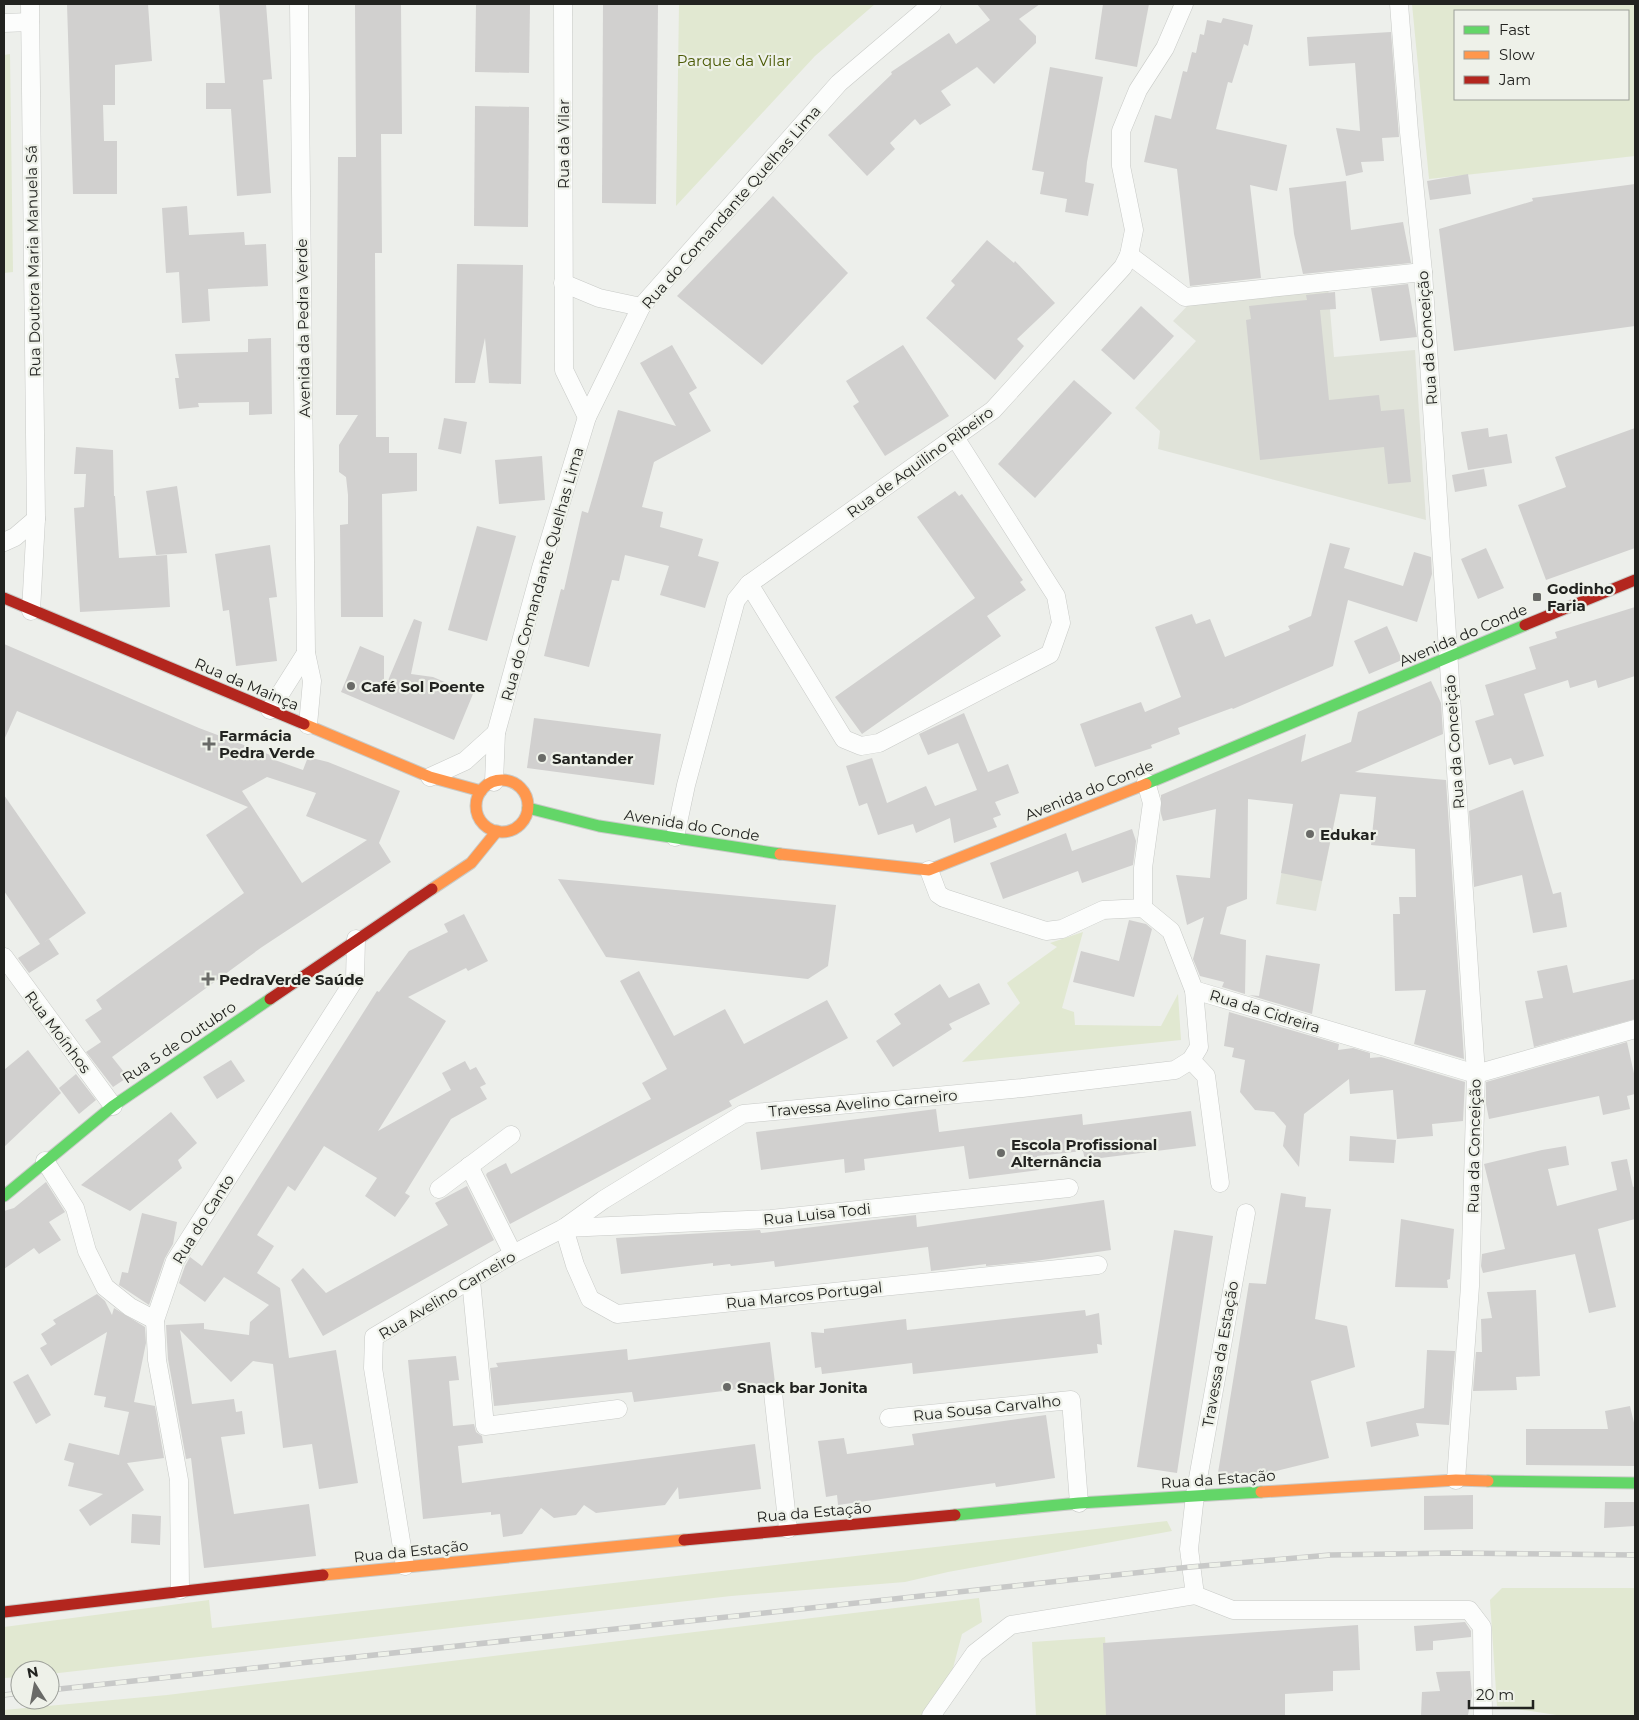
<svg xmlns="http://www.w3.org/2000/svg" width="1639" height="1720" viewBox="0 0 1639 1720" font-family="Montserrat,sans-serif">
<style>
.built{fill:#e0e3d9}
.green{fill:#e1e8d1;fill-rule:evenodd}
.building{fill:#d1d0cf;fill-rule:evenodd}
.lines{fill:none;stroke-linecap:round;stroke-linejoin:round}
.street-casing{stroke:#c8cac7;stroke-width:19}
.fast-casing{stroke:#c8cac7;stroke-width:13}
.slow-casing{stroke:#c8cac7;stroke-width:13}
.jam-casing{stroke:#c8cac7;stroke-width:13}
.street{stroke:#fcfdfc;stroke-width:18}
.fast{stroke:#63d668;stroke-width:11}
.slow{stroke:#ff974d;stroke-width:11}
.jam{stroke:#b3261e;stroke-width:11}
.rail-casing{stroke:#c8c9c8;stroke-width:5.5}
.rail{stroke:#eef1e9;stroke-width:4;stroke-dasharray:11;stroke-linecap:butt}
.poi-dot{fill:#696a67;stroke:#eef1e9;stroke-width:2}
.labels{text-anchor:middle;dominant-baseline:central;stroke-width:4.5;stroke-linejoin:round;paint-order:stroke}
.park-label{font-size:15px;fill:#4b5a05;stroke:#eef1e9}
.street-label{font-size:15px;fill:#222320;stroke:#eef1e9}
.poi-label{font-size:15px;font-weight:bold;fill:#222320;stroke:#eef1e9;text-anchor:start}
</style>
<rect width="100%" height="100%" fill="#edefeb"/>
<g class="built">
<polygon points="1328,286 1334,357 1415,350 1426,520 1158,449 1160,431 1135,408 1196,341 1173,321 1190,303"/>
<polygon points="1351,742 1316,911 1276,904 1301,762"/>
</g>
<g class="green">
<polygon points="679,4 875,4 815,56 676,206"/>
<path d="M 1412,4 L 1635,4 L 1635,156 L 1429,179 ZM 1455,11 L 1628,11 L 1628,99 L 1455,99 Z"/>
<polygon points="10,54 13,272 4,273 4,55"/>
<polygon points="1083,932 1062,1008 1074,1012 1075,1025 1161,1026 1178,994 1181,1040 962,1062 1020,1003 1007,983 1057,947 1050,943"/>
<polygon points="1167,1521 1172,1531 948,1572 905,1582 731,1596 50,1674 50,1670 20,1670 20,1677 4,1678 4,1627 209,1600 212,1628"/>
<polygon points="1502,1588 1635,1588 1635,1716 1563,1716 1497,1706 1490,1600"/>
<polygon points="979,1598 982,1622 962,1634 953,1668 922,1716 4,1716 4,1710 167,1695"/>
<polygon points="1105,1637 1110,1716 1036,1716 1032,1642"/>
</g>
<g class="building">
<polygon points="67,4 148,4 152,61 115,65 115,105 103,105 104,141 117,141 117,194 73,194"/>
<polygon points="219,4 266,4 272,79 263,80 271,193 237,196 231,109 206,109 206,83 225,83"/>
<polygon points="355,4 401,4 402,134 381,134 382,253 375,253 376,437 389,437 389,453 417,453 417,491 382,494 383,617 341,617 340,525 348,524 348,495 346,477 339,472 339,445 358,415 336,415 338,157 356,157"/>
<polygon points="476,4 530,4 529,73 475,72"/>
<polygon points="603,4 658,4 656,204 602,203"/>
<polygon points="977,4 1040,4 1019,19 1036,36 1036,43 994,84 977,67 941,91 951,105 920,125 915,119 890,143 895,149 867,176 828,135 892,74 891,72 949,33 956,44 990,20"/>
<polygon points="1103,4 1149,4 1137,67 1095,59"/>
<polygon points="1223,18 1253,25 1248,46 1244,44 1232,83 1228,82 1216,129 1287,145 1277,191 1250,185 1261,278 1190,286 1177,169 1144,162 1155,115 1171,119 1183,71 1187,72 1192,52 1196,53 1200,34 1204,35 1207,20 1221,23"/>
<polygon points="1391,32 1399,137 1382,138 1384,161 1361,162 1363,172 1346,176 1336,128 1360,131 1355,63 1309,66 1307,37"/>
<polygon points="1050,67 1103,77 1087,162 1085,182 1094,184 1088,216 1065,212 1067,199 1040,194 1044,172 1032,170"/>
<polygon points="475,106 529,107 528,227 474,226"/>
<polygon points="1468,174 1471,194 1430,200 1427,181"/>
<polygon points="1346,181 1351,230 1403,222 1411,263 1303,274 1294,234 1289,188"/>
<polygon points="1635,184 1635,326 1454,351 1439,229 1533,201 1532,198"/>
<polygon points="773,196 848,273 762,365 677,296"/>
<polygon points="187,206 189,235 244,232 245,245 266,244 268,286 208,289 210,321 182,323 179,272 166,273 162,208"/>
<polygon points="987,240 1014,263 1015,261 1055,303 1017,339 1024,346 995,380 926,318 955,285 951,281"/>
<polygon points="457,264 523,265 521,384 489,383 485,338 475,383 455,383"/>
<polygon points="1408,284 1417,337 1380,341 1371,288"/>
<polygon points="1335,292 1336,309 1320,310 1329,400 1379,395 1381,411 1404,409 1411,482 1388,484 1384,447 1260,460 1246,320 1251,319 1249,306 1307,300 1306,295"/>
<polygon points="1141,306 1174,336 1134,380 1101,350"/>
<polygon points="271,338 272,414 249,415 249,402 198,403 199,407 179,409 175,378 179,378 175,354 248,352 248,339"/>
<polygon points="672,345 697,388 689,393 711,431 654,462 642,507 663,512 660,527 703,539 698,556 719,562 705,608 660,595 669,566 625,555 619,581 612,580 589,667 544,656 561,589 564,590 582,511 588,513 618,410 676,426 640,363"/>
<polygon points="903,345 949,416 885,456 853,406 859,402 846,381"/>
<polygon points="1074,380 1112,413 1035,498 998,464"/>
<polygon points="444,418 467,422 461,454 438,449"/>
<polygon points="1488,428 1489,437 1507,434 1512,463 1468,470 1461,432"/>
<polygon points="1635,428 1635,548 1546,580 1518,505 1566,487 1555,457"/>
<polygon points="76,447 113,450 114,496 115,496 119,558 167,555 170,607 80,612 74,508 84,507 86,474 74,474"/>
<polygon points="542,456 545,500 499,504 495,460"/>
<polygon points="1484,469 1487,486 1455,492 1452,475"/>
<polygon points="177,486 187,553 156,555 146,491"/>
<polygon points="955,491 959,496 962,494 1023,580 1020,582 1026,590 987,616 1001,636 862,734 835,697 975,598 917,517"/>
<polygon points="477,526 516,536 487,641 448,630"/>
<polygon points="1330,543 1350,548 1344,568 1403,586 1414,552 1431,557 1432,574 1417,622 1348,600 1333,666 1233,709 1232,708 1178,728 1180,734 1151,745 1152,748 1095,767 1080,724 1141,702 1145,712 1181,697 1155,627 1192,614 1196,624 1210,619 1225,657 1290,630 1288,626 1311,616"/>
<polygon points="270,545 277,597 269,598 277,661 236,666 229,610 223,611 215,554"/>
<polygon points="1486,548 1504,588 1478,599 1461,559"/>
<polygon points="1635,607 1635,676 1598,688 1596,680 1570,688 1568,680 1524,694 1544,756 1514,765 1511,758 1489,765 1475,721 1494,715 1485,685 1536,669 1529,647 1557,638 1555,632"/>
<polygon points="414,619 422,622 411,674 433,677 473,694 454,740 341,692 360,646 384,656 384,690"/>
<polygon points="1387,626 1402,660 1369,674 1354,641"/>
<path d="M 4,644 L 199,728 L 273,756 L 272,759 L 303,770 L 308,757 L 328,762 L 400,791 L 379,843 L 391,862 L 262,947 L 112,1057 L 128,1077 L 113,1087 L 86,1052 L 101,1042 L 85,1020 L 102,1009 L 96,1000 L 244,893 L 206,835 L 248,807 L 17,711 L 4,740 ZM 267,777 L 316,793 L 306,816 L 367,840 L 302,883 L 242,791 Z"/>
<polygon points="1431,681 1441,703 1443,734 1355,772 1446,780 1464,1059 1414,1044 1426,990 1395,991 1393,914 1400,914 1399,897 1416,897 1415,849 1371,845 1376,797 1340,794 1322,881 1281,873 1293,804 1248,799 1247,899 1227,907 1220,934 1246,940 1245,994 1222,987 1224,982 1200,976 1193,959 1204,917 1187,925 1176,875 1210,878 1216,809 1163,821 1161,814 1161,795 1306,734 1301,762 1351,742 1358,712"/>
<polygon points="964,713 988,772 1008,764 1019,793 995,802 1001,815 993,818 997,827 954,843 950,818 916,833 913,824 878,835 867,803 859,806 846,766 872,758 887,803 926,786 935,806 977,790 958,743 928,755 919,734"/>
<polygon points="534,718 661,734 654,785 527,768"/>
<polygon points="1523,790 1553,894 1561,892 1567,927 1533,933 1522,875 1474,887 1469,811"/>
<polygon points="4,795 86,913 43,943 49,939 59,954 29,973 18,958 40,944 4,891"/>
<polygon points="1132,829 1136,841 1133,865 1082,883 1078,871 1003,899 990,863 1066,833 1072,851"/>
<polygon points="558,879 836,905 828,966 808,979 606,957"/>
<polygon points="464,914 488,961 468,971 466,968 408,997 446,1021 378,1131 451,1090 442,1073 465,1061 470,1070 476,1067 486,1084 480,1087 487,1099 451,1119 405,1193 410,1196 395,1217 365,1196 377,1178 324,1146 295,1191 288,1186 257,1235 274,1246 257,1273 280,1288 289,1358 336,1350 358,1483 319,1489 312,1444 283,1448 273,1364 253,1361 231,1382 180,1330 192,1404 234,1399 236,1412 242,1411 245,1434 221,1437 234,1514 309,1504 316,1556 204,1568 191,1458 186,1459 168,1359 166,1325 204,1323 204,1329 249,1335 250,1322 269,1305 224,1277 205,1302 179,1283 185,1266 190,1257 202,1266 377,991 379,992 409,951 448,932 444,924"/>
<polygon points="1129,920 1146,924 1152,929 1134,997 1073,982 1081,951 1119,961"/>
<polygon points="1266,955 1320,964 1312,1014 1249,995 1259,996"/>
<polygon points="1567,965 1573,993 1635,979 1635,1019 1534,1047 1525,1001 1543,998 1537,971"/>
<polygon points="639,971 674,1036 725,1009 744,1044 827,1000 848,1038 729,1101 732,1106 510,1224 486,1175 487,1173 506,1163 511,1174 651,1099 642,1083 667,1069 620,981"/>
<polygon points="979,983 990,1004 949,1024 952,1029 893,1067 876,1041 901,1024 894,1014 940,984 949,998"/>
<polygon points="1229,1012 1339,1044 1338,1050 1353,1048 1370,1053 1370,1058 1381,1057 1465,1082 1463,1121 1432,1124 1433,1136 1397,1139 1393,1090 1350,1094 1349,1079 1304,1114 1299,1167 1283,1146 1286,1126 1274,1112 1255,1110 1240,1092 1245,1060 1232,1057 1234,1048 1224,1046"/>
<polygon points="1627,1042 1635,1078 1635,1094 1627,1096 1630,1109 1603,1115 1599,1096 1489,1119 1486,1104 1486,1082"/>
<polygon points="28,1050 61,1093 4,1147 4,1070"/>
<polygon points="231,1060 245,1081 217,1099 203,1077"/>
<polygon points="76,1074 96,1100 79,1114 59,1088"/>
<polygon points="936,1109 939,1132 1082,1114 1083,1125 1191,1111 1196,1146 1085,1160 1083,1151 1037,1156 1039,1170 969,1179 964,1146 864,1159 865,1170 845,1173 844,1159 761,1170 756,1132"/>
<polygon points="171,1112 197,1143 178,1160 182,1168 130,1211 81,1185"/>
<polygon points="1350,1136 1396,1140 1394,1163 1349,1161"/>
<polygon points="1566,1146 1569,1165 1548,1169 1557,1206 1617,1190 1611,1162 1627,1159 1633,1187 1635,1186 1635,1219 1598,1229 1616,1307 1589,1313 1575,1254 1483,1273 1481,1266 1482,1254 1505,1249 1484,1164 1542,1150"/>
<polygon points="46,1182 65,1212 49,1222 61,1240 39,1254 34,1248 4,1269 4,1211 14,1208"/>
<polygon points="467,1186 494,1240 323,1336 291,1280 303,1268 326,1293 448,1225 435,1203"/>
<polygon points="1281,1193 1306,1197 1305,1207 1331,1209 1315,1319 1347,1326 1355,1367 1311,1381 1329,1458 1268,1473 1217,1479 1249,1283 1266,1284"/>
<polygon points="1104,1200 1111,1250 1035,1261 986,1266 986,1264 931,1271 928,1247 775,1267 774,1261 731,1266 730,1264 713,1266 713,1263 621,1274 616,1238 760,1230 761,1233 916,1215 917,1227"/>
<polygon points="142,1213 177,1222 173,1244 165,1258 149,1305 119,1285 122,1272 128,1273"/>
<polygon points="1401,1219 1454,1229 1450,1279 1447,1280 1448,1288 1395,1287"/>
<polygon points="1174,1230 1213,1236 1177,1473 1137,1467"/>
<polygon points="1536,1290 1540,1376 1516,1377 1517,1390 1473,1391 1476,1352 1482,1352 1481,1319 1492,1318 1487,1292"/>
<polygon points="97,1294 105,1301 112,1315 114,1308 145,1327 146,1343 134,1402 155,1406 164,1458 127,1463 144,1490 90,1526 79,1510 103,1494 68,1486 74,1463 64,1460 69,1443 119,1455 129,1412 104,1407 106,1397 94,1395 107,1332 51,1366 40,1348 47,1344 41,1334 56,1324 53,1320"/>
<polygon points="1085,1310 1086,1316 1099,1313 1102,1345 1097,1344 1098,1353 913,1374 912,1363 822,1374 821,1367 815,1368 811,1332 824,1333 824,1329 906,1319 907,1330"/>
<polygon points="770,1342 775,1383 765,1386 634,1402 632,1392 494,1406 490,1368 498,1367 496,1363 627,1349 628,1360"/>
<polygon points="1427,1350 1455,1351 1449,1425 1416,1423 1419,1436 1371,1447 1366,1422 1424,1408"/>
<polygon points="456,1356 459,1380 449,1381 453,1426 474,1424 476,1432 482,1436 483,1443 458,1446 462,1483 755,1444 761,1489 679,1499 678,1487 665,1505 596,1513 584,1505 576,1515 554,1518 541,1508 522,1534 503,1537 500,1514 491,1515 491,1512 423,1519 408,1360"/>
<polygon points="28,1374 51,1415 36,1424 13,1382"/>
<polygon points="1630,1406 1635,1427 1635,1466 1526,1465 1526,1429 1608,1429 1605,1411"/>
<polygon points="1046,1415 1055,1478 996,1487 995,1483 838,1505 837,1495 826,1497 818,1441 844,1438 847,1454 914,1445 912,1434"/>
<polygon points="1473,1495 1473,1529 1424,1530 1424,1496"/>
<polygon points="1605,1502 1635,1502 1635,1526 1604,1528"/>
<polygon points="132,1514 161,1516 160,1545 131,1543"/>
<polygon points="1465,1622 1471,1631 1471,1637 1433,1641 1433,1650 1416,1651 1414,1626"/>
<polygon points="1358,1625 1360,1670 1333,1671 1333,1691 1285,1694 1285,1716 1106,1716 1103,1643"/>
<polygon points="1470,1671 1472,1695 1468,1715 1421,1716 1422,1692 1440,1691 1436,1672"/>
</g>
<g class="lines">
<defs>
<g id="street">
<polyline points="30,4 36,519 31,611"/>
<polyline points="299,4 306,653 312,681 308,725"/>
<polyline points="563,4 564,370 587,417"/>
<polyline points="1399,4 1409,132 1423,272 1476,1074 1470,1286 1456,1480"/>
<polyline points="4,23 30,22"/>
<polyline points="1129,255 1185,297 1423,272"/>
<polyline points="563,283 599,298 641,307"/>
<polyline points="4,542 15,537 36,519"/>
<polyline points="749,584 844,739 861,746 879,743 1050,654 1061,623 1056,596 956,439"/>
<polyline points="270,710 306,653"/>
<polyline points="430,777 465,761 496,733"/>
<polyline points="494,782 496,733 541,568 587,417 641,307 839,83 932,4"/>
<polyline points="675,837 686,785 736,600 749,584 993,410 1123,267 1129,255 1134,230 1121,166 1121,131 1138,90 1165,48 1184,4"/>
<polyline points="929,870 938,894 944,898 1046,931 1062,929 1103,910 1143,908 1171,931 1194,990 1476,1074 1635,1029"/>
<polyline points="1143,908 1143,868 1152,803 1146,782"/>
<polyline points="4,957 113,1106"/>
<polyline points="1191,1060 1206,1076 1220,1183"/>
<polyline points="45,1161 75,1208 87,1251 105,1287 130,1307 155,1320"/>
<polyline points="469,1166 513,1254"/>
<polyline points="439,1189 511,1135"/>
<polyline points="1246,1213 1195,1495 1189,1549 1195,1595 1233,1610 1469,1610 1482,1627 1483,1716"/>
<polyline points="564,1228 575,1265 590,1299 617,1314 1098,1265"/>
<polyline points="565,1228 771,1219 1069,1188"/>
<polyline points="471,1280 485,1426 618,1409"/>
<polyline points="773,1393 788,1529"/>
<polyline points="889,1418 1071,1400 1079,1503"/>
<polyline points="405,1566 373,1368 374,1337 513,1254 564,1228 603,1200 743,1114 1022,1088 1175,1070 1191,1060 1199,1047 1194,990"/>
<polyline points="180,1590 179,1480 157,1360 155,1320 175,1261 355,979 356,939"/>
<polyline points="931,1716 975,1653 1011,1625 1195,1595"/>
</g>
<g id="fast">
<polyline points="1146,784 1525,625"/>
<polyline points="528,808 599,826 780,854"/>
<polyline points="4,1196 113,1106 270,999"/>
<polyline points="1488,1481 1635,1483"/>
<polyline points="955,1515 1079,1503 1261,1492"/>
</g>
<g id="slow">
<polyline points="304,724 430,777 481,791"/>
<circle cx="502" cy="806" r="26"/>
<polyline points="780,854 929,870 1146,784"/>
<polyline points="432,889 471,863 497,831"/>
<polyline points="1261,1492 1456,1480 1488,1481"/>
<polyline points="323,1575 684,1540"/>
</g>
<g id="jam">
<polyline points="4,598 304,724"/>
<polyline points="1525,625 1635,580"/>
<polyline points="270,999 432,889"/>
<polyline points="684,1540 955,1515"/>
<polyline points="4,1612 323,1575"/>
</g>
</defs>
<use href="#street" class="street-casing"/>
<use href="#fast" class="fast-casing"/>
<use href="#slow" class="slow-casing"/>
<use href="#jam" class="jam-casing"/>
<use href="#street" class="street"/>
<use href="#fast" class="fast"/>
<use href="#slow" class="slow"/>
<use href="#jam" class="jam"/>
<defs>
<g id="rail">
<polyline points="50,1690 1190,1567 1330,1555 1452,1553 1635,1555"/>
<polyline points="4,1695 20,1693"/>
</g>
</defs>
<use href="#rail" class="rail-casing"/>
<use href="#rail" class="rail"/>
</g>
<g class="poi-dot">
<rect x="1532" y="592" width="10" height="10" rx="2.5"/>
<circle cx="351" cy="686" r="5"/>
<path d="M206.5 736.5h5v5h5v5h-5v5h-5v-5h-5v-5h5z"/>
<circle cx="542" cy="758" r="5"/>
<circle cx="1310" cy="834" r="5"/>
<path d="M205.5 971.5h5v5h5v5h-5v5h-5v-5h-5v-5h5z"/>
<circle cx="1001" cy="1153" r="5"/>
<circle cx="727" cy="1387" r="5"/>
</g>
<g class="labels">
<g class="park-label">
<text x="734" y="60">Parque da Vilar</text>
</g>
<g class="street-label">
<text transform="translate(563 144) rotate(-90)">Rua da Vilar</text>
<text transform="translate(731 207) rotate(-49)">Rua do Comandante Quelhas Lima</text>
<text transform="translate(33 261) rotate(-91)">Rua Doutora Maria Manuela Sá</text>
<text transform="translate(303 328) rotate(-91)">Avenida da Pedra Verde</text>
<text transform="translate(1427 338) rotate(-94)">Rua da Conceição</text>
<text transform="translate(920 462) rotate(-36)">Rua de Aquilino Ribeiro</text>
<text transform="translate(542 574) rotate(-74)">Rua do Comandante Quelhas Lima</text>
<text transform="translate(1463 635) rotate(-23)">Avenida do Conde</text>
<text transform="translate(247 684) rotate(23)">Rua da Mainça</text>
<text transform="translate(1454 742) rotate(-94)">Rua da Conceição</text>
<text transform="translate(1089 790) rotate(-22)">Avenida do Conde</text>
<text transform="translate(692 825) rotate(9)">Avenida do Conde</text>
<text transform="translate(1265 1011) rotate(17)">Rua da Cidreira</text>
<text transform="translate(58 1032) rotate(53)">Rua Moínhos</text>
<text transform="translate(179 1042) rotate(-34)">Rua 5 de Outubro</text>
<text transform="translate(863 1103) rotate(-5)">Travessa Avelino Carneiro</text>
<text transform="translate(1474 1146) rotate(-89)">Rua da Conceição</text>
<text transform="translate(817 1214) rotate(-6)">Rua Luisa Todi</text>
<text transform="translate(203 1219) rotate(-58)">Rua do Canto</text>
<text transform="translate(447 1295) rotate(-31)">Rua Avelino Carneiro</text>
<text transform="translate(804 1295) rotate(-6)">Rua Marcos Portugal</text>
<text transform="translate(1220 1354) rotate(-80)">Travessa da Estação</text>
<text transform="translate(987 1408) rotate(-6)">Rua Sousa Carvalho</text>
<text transform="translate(1218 1479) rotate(-4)">Rua da Estação</text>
<text transform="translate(814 1512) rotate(-5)">Rua da Estação</text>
<text transform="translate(411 1551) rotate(-6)">Rua da Estação</text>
</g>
<g class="poi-label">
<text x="1547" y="588">Godinho<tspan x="1547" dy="17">Faria</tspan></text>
<text x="361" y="686">Café Sol Poente</text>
<text x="219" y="735">Farmácia<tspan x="219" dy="17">Pedra Verde</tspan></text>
<text x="552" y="758">Santander</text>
<text x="1320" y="834">Edukar</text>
<text x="219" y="979">PedraVerde Saúde</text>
<text x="1011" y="1144">Escola Profissional<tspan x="1011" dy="17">Alternância</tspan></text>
<text x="737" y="1387">Snack bar Jonita</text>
</g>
</g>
<rect width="1639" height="1720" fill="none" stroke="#222320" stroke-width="10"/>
<rect x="1454" y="10" width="175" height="90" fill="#eef1e9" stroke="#9c9f99"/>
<rect x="1464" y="26" width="25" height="8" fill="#63d668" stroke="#9c9f99"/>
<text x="1499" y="35" font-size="15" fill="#222320">Fast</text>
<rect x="1464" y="51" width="25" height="8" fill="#ff974d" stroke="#9c9f99"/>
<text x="1499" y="60" font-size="15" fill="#222320">Slow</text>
<rect x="1464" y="76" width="25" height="8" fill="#b3261e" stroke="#9c9f99"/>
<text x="1499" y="85" font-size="15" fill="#222320">Jam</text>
<g transform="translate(35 1685) rotate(349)"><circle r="24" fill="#eef1e9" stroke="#9c9f99"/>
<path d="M0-4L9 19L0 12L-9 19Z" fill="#696a67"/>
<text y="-8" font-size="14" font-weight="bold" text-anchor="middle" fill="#222320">N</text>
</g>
<path d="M1469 1700v8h64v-8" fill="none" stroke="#222320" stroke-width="2.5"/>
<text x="1476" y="1700" font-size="15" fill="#222320" stroke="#eef1e9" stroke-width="4" paint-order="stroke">20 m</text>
</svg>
